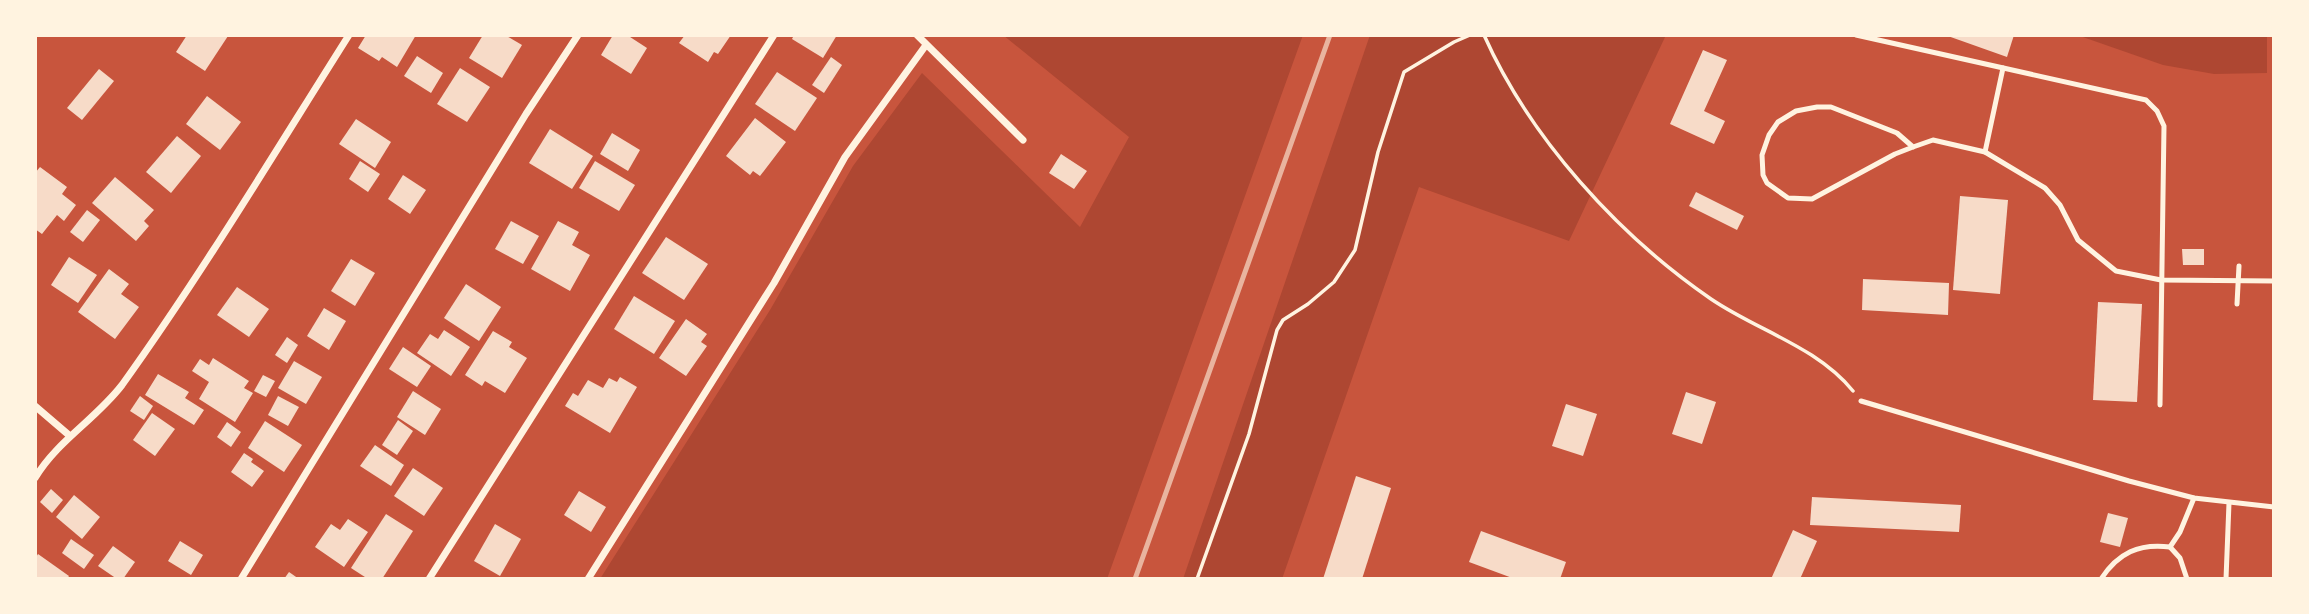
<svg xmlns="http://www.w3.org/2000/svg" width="2309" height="614" viewBox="0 0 2309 614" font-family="Commissioner,sans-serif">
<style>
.green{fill:#ae4732}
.building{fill:#f7dbc8}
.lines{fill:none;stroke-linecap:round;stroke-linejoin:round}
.path{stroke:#fff3e0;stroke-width:3.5}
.service{stroke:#fff3e0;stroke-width:5}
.minor{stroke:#fff3e0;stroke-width:7}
.rail{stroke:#e9b49f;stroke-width:5}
</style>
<rect width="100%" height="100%" fill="#c8553d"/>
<g class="green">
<polygon points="1003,35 1303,35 1107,579 600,579 770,310 853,166 922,73 1080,227 1129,137"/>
<polygon points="1370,35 1666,35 1569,241 1419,187 1282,579 1183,579"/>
<polygon points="2077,35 2267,35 2267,73 2214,74 2163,65"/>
</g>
<g class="building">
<polygon points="187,35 227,35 228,36 205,71 176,52"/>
<polygon points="366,35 416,35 397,67 382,57 379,61 358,48"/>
<polygon points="483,35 505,35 522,45 502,78 469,58"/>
<polygon points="613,35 627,35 647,48 631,74 601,55"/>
<polygon points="685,35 731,35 718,54 714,52 708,62 679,43"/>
<polygon points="794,35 837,35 823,58 792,39"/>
<polygon points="1945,35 2014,35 2007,57"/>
<polygon points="1703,50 1727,60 1704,111 1725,121 1714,144 1670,124"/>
<polygon points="417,56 443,73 431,93 404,76"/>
<polygon points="831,57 842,65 824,93 812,85"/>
<polygon points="460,68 490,87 467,122 437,104"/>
<polygon points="99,69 114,81 82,120 67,108"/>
<polygon points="777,72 817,98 795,131 755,104"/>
<polygon points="207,96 241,122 220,150 186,124"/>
<polygon points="755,118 786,142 760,176 753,171 750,175 726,156"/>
<polygon points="356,119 391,142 375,168 339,144"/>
<polygon points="550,129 593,156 572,189 529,163"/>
<polygon points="612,133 640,150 628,171 600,154"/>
<polygon points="177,136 201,156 171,193 146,172"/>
<polygon points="1061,154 1087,171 1074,189 1049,173"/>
<polygon points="360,161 380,174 368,192 349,179"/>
<polygon points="595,161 635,185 619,211 579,188"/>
<polygon points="40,167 67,187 62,194 76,205 64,221 57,215 42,234 35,229 35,173"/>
<polygon points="403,175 426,190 410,214 388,199"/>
<polygon points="115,177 154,210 144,221 149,226 136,241 92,203"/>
<polygon points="1696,192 1744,216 1737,230 1689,206"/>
<polygon points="1960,196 2008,200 2000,294 1953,290"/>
<polygon points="87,210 100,220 83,242 70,232"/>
<polygon points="511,221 539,236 523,264 495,249"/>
<polygon points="558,221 579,232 572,245 590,255 570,291 531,269"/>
<polygon points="666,237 708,264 684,300 642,273"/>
<polygon points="2182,249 2204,249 2204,265 2183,265"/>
<polygon points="69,257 97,275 78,303 51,285"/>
<polygon points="351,259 375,273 355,306 331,291"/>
<polygon points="109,269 129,284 121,294 139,307 115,339 78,312"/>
<polygon points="1863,279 1949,283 1948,315 1862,310"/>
<polygon points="466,284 501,307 479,341 444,318"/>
<polygon points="237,287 269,309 249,337 217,315"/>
<polygon points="634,296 675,321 654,354 614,329"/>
<polygon points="2098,302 2142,304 2137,402 2093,400"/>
<polygon points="324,308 346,321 329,350 307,336"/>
<polygon points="686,319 707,334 701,342 707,346 686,376 659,358"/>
<polygon points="444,330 470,347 451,376 417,353 430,334 438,339"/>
<polygon points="493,331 512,342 509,347 527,358 505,393 485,381 482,386 465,375"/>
<polygon points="287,337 298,345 287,363 275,355"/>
<polygon points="403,347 431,366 417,387 389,369"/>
<polygon points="213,358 249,381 244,388 253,393 235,422 199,399 209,382 192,371 200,359 209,365"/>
<polygon points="294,361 322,377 306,404 278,388"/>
<polygon points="158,374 189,392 185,398 204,410 194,425 145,395"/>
<polygon points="263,375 275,381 266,397 254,391"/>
<polygon points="620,377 637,387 610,433 565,406 573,393 578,396 588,380 603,388 609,378 617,382"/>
<polygon points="413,391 441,409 425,435 397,417"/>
<polygon points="1686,392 1716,402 1702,444 1672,434"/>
<polygon points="140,396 153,406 144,420 130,411"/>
<polygon points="278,396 299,407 288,426 268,415"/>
<polygon points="1566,404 1597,414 1583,456 1552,446"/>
<polygon points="152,413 175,429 155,456 133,440"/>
<polygon points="398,420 413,431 397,455 382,445"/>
<polygon points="265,421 302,445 284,472 248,448"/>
<polygon points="227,422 241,432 231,447 217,437"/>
<polygon points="375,445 404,465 391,486 360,466"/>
<polygon points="244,453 253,459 251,462 264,471 252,487 231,472"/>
<polygon points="413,468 443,488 424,516 394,496"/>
<polygon points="1356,476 1391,488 1362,579 1323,579"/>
<polygon points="51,489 63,500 52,513 40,502"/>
<polygon points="579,491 606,507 591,532 564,515"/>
<polygon points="74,495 100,517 82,539 56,517"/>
<polygon points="1812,497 1961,505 1959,532 1810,525"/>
<polygon points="2108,513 2128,518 2120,547 2100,542"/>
<polygon points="386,514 413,531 382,579 368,579 351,568"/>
<polygon points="348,519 368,532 344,567 315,547 331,524 340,530"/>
<polygon points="495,524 521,539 500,576 474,561"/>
<polygon points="1793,530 1817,541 1800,579 1771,579"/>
<polygon points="1481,531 1566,562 1560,579 1515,579 1469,562"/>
<polygon points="71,539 94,555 84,569 62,553"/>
<polygon points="180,541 203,555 191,575 168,561"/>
<polygon points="113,546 135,562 123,579 117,579 98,566"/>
<polygon points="38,554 69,576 67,579 35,579 35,559"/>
<polygon points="289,572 299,579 284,579"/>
</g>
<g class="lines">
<g class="path">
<path d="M 1484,35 C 1530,138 1618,235 1711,299 C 1758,331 1816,346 1853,391"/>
<polyline points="1197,579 1249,434 1277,330 1283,320 1308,304 1334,282 1355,250 1378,152 1404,72 1454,42 1470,35"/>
</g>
<g class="service">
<polyline points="1856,35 2146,100 2157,111 2164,126 2160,405"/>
<polyline points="1913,147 1897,133 1831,107 1817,107 1796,111 1778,122 1769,135 1762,155 1763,175 1767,183 1788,198 1812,199 1895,154 1913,147 1933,140 1985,152 2045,188 2060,205 2078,240 2116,271 2161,280 2274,281"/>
<polyline points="1985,152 2003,68"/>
<polyline points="2237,304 2239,266"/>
<polyline points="1861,401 2129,481 2194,498 2274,507"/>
<polyline points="2170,547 2180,558 2187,579"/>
<path d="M 2101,579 C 2118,553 2139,543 2170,547 L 2180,532 L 2194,498"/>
<polyline points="2226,579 2229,503"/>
</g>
<g class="minor">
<polyline points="917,35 1023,140"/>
<polyline points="35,406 70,436"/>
<path d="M 35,478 C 57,441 96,419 122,385 C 203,272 275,152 349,35"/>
<polyline points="241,579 526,114 578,35"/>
<polyline points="429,579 774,35"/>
<polyline points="588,579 774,283 845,157 926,45"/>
</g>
<polyline class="rail" points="1135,579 1330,35"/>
</g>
<rect width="2309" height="614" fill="none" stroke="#fff3e0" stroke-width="74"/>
</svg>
